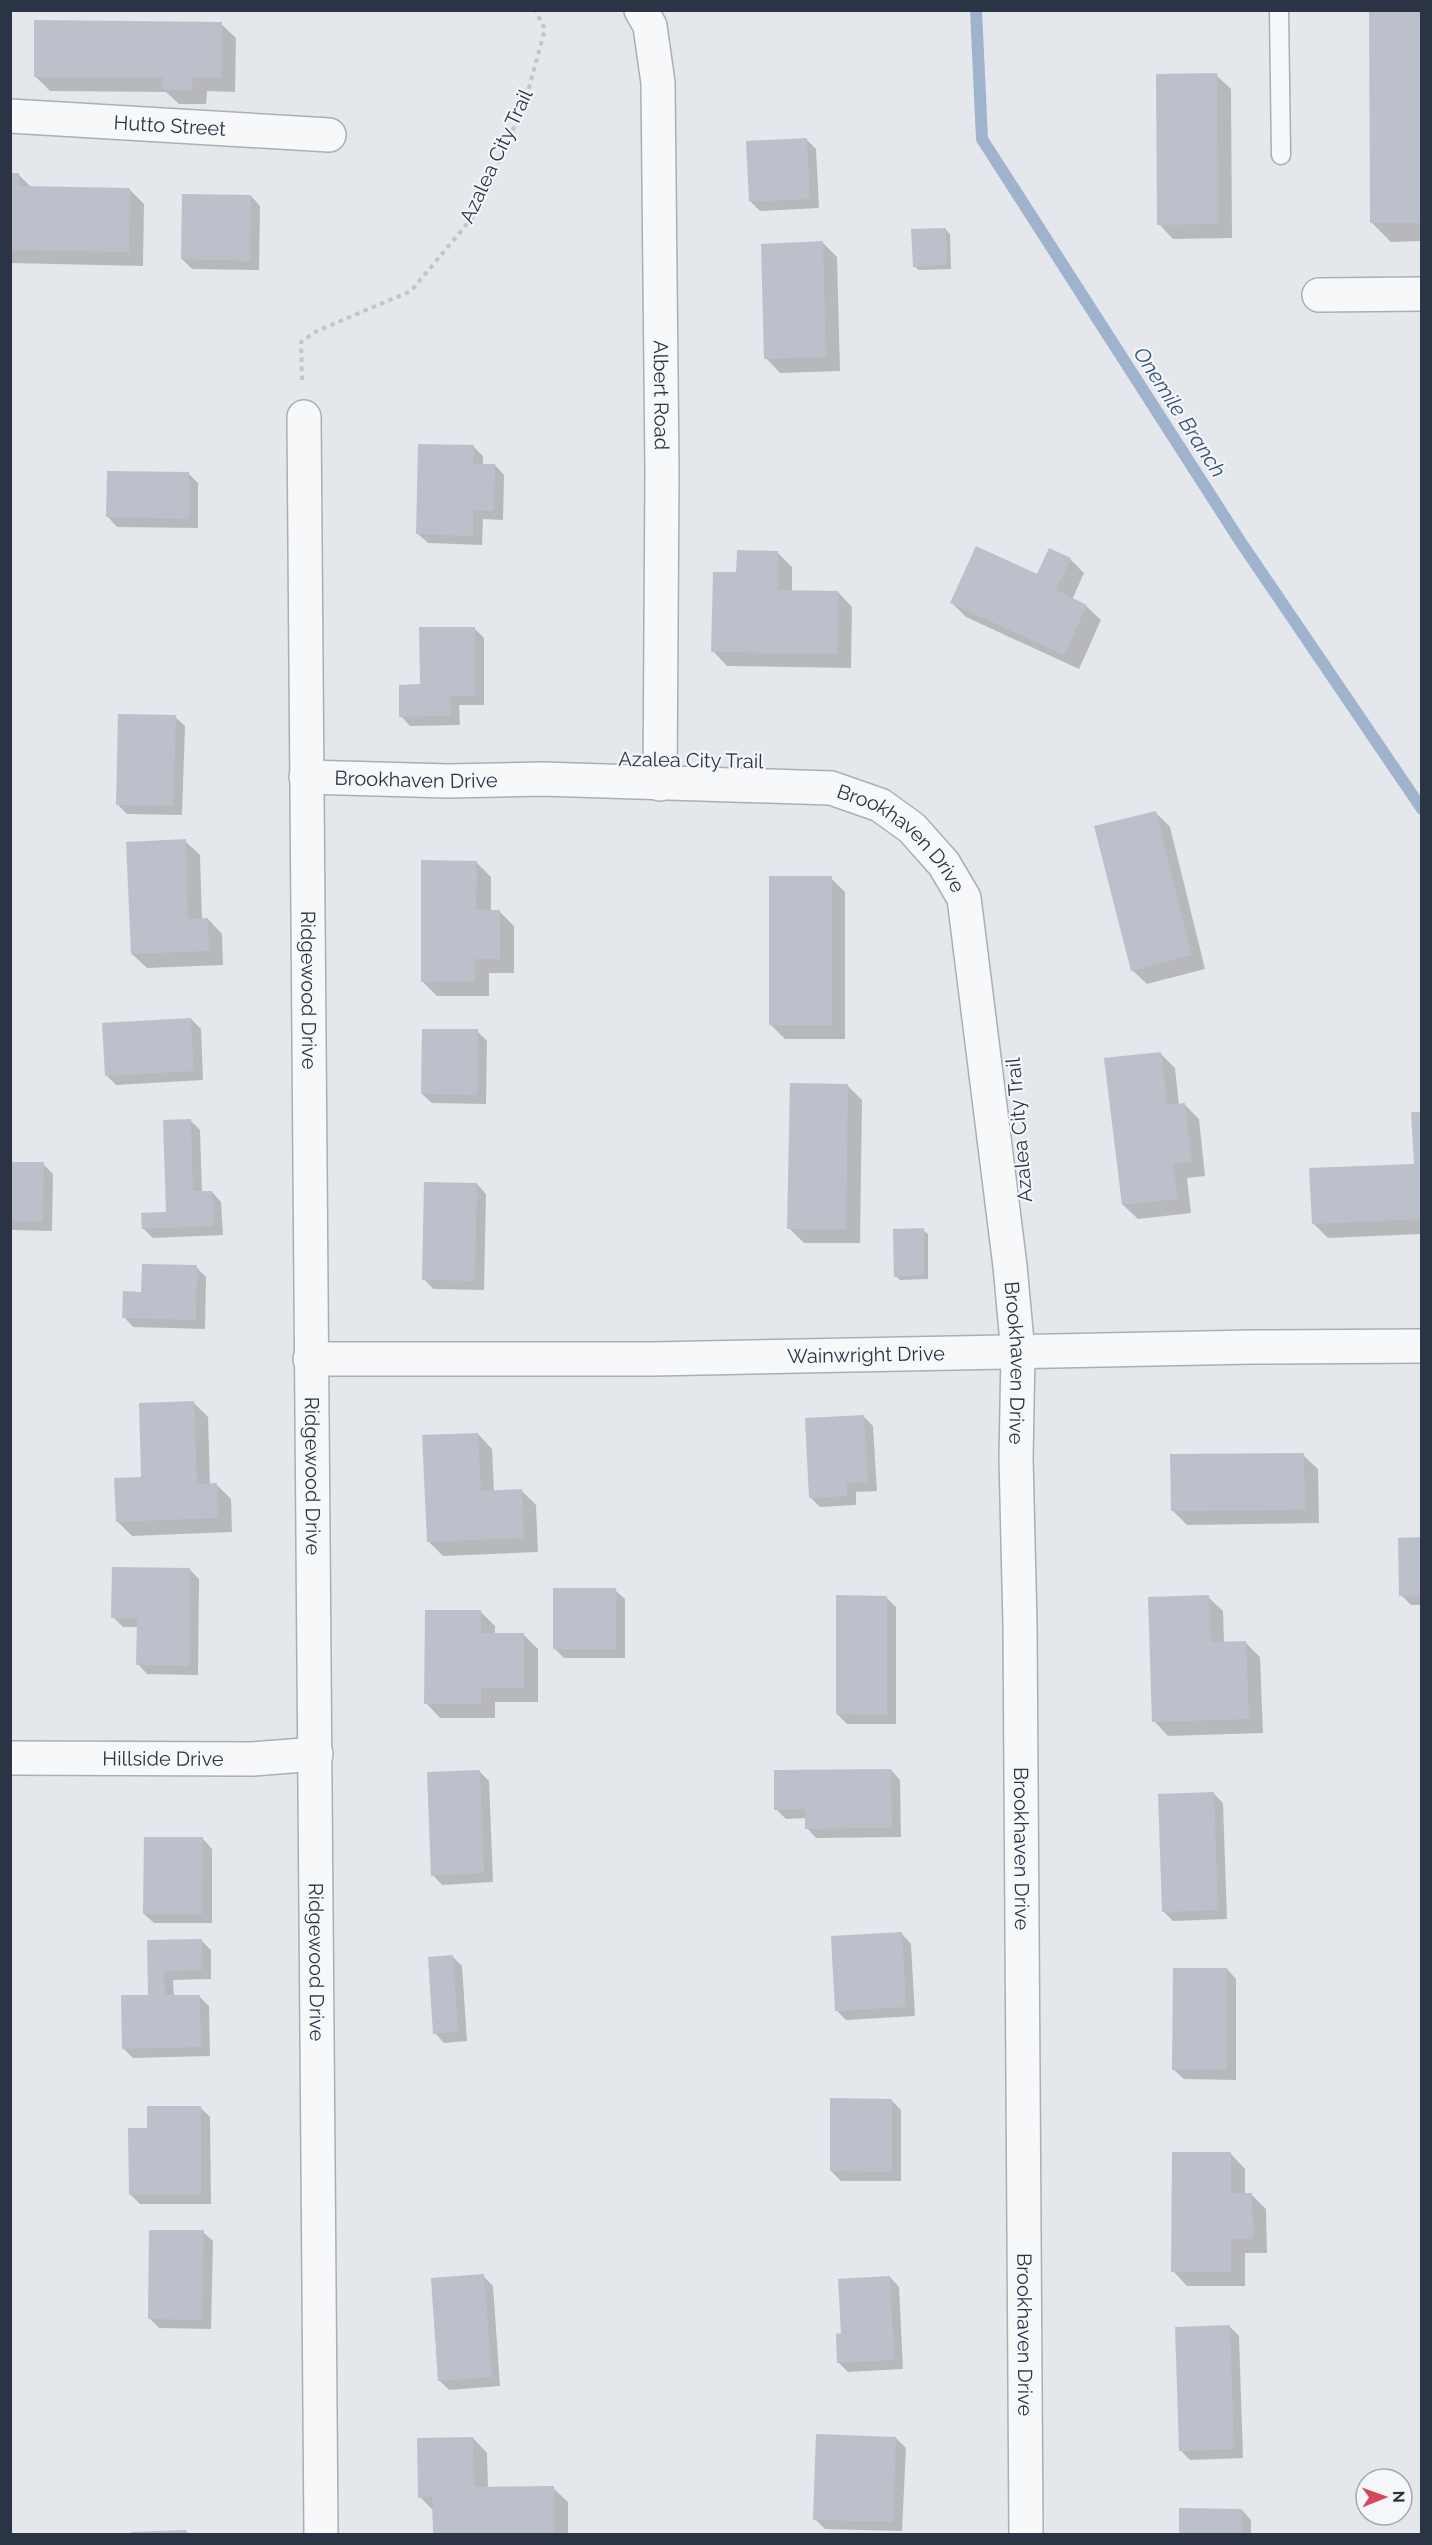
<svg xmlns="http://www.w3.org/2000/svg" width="1432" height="2545" viewBox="0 0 1432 2545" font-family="Raleway,sans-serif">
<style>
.shadow{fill:#0003}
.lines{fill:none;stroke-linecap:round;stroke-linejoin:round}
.stream{stroke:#9fb4cc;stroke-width:12}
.building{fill:#bbc0ca}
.lane-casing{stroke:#a9aeb7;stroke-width:21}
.street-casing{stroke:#a9aeb7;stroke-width:36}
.path{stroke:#c2c5cb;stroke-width:4;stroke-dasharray:4.5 4.5;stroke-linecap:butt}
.lane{stroke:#f7f8fa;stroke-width:18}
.street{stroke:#f7f8fa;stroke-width:33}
.labels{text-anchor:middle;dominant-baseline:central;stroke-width:4.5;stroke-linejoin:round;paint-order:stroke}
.street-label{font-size:20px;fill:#2b3445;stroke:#f4f6f9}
.water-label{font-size:21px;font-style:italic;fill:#34527a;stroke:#f4f6f9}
</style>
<rect width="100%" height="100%" fill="#e4e7ec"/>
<g class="shadow">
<polygon points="1422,10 1422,241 1391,242 1372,223"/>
<polygon points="221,24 236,38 235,92 207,91 206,104 179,104 166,92 50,91 35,76"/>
<polygon points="1216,75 1231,89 1232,238 1173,239 1159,224"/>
<polygon points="806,139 816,149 819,208 760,211 751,202"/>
<polygon points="10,175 19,175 32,188 129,189 144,204 143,266 10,263"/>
<polygon points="251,196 260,206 259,270 192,269 182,259"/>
<polygon points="945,229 950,234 951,269 919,270 914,266"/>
<polygon points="823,243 837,257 840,371 780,373 766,358"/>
<polygon points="473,446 483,456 483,465 495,465 504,475 503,520 483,519 482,545 428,543 418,534"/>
<polygon points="189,474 198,483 198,528 117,527 108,517"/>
<polygon points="778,553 792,567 792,591 838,592 852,607 851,668 727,666 713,651 738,574"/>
<polygon points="1070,559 1084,573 1072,600 1086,606 1101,620 1079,669 966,617 952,603 1038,576"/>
<polygon points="474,628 484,638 484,705 459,705 460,725 410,726 401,716 421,686"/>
<polygon points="175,717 185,726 182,815 127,814 117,804"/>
<polygon points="1155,812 1170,827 1205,969 1147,984 1132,970"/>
<polygon points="185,841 200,855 202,920 208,919 222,934 223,965 147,968 132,954"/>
<polygon points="476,862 491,877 491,912 500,912 514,926 514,973 489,973 489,996 437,996 422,981"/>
<polygon points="831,878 845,892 845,1039 785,1039 771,1025"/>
<polygon points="191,1019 201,1029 203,1080 116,1085 107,1076"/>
<polygon points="477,1031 487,1041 486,1104 432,1103 422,1094"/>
<polygon points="1160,1053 1175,1068 1179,1105 1184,1104 1199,1119 1205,1176 1187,1178 1191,1213 1138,1219 1123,1205"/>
<polygon points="847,1085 862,1100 860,1243 804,1243 789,1228"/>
<polygon points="1422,1114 1422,1234 1328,1238 1313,1223 1415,1166"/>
<polygon points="190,1120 200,1130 202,1193 212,1192 221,1202 223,1235 153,1238 143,1228 168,1213"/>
<polygon points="10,1164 43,1164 53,1174 52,1231 13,1230 10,1228"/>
<polygon points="477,1184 486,1194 484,1290 433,1289 424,1279"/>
<polygon points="923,1230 928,1234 928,1279 900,1280 896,1276"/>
<polygon points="196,1267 206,1277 205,1329 133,1327 124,1317 142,1294"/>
<polygon points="194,1403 208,1417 210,1485 216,1484 231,1499 232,1532 132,1536 117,1521"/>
<polygon points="864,1417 873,1426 877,1491 856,1492 856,1505 820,1507 810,1497"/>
<polygon points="478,1434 492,1449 494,1492 521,1490 536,1505 538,1552 443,1556 428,1541"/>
<polygon points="1303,1455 1318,1469 1319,1523 1187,1525 1172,1510"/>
<polygon points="1422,1539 1422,1605 1411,1605 1401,1595"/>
<polygon points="189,1569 199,1579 198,1675 147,1674 138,1664 138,1627 123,1627 113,1617"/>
<polygon points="615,1590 625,1599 625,1658 564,1658 554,1648"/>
<polygon points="886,1597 896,1607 896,1724 847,1724 837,1714"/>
<polygon points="1208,1597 1223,1611 1224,1643 1246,1643 1260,1657 1263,1733 1168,1736 1154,1721"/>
<polygon points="481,1612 495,1626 495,1634 524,1635 538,1649 538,1702 495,1702 495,1718 440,1718 426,1703"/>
<polygon points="891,1770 900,1780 901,1837 816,1838 807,1828 807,1818 786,1819 776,1809"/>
<polygon points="479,1771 489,1781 493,1882 442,1885 433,1875"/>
<polygon points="1213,1793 1223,1803 1227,1919 1173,1921 1164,1912"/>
<polygon points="203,1839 212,1849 212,1923 154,1923 144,1914"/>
<polygon points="902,1934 911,1944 915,2016 846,2020 836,2010"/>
<polygon points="201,1940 211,1950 211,1979 173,1980 174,1997 199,1996 209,2006 210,2056 133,2058 124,2049 149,1996 148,1942"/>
<polygon points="453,1957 462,1966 467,2041 444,2043 435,2033"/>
<polygon points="1227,1969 1236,1979 1236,2080 1184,2079 1174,2070"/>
<polygon points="891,2100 901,2110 901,2181 841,2181 831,2171"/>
<polygon points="201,2108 210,2117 211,2204 140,2204 130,2194 148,2129"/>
<polygon points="1231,2154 1245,2169 1245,2195 1252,2195 1266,2209 1267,2253 1245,2253 1245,2286 1187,2286 1173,2271"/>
<polygon points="203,2232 213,2241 211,2329 159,2328 150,2319"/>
<polygon points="483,2276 493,2286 500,2386 449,2390 440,2381"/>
<polygon points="890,2277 899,2287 903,2369 848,2372 838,2362 843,2335"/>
<polygon points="1229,2326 1239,2336 1243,2458 1190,2460 1180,2450"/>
<polygon points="473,2438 487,2453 488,2489 553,2488 568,2502 568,2534 434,2534 434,2511 420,2497"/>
<polygon points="896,2438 906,2448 902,2531 825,2529 815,2519"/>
<polygon points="1181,2510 1242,2510 1251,2520 1251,2534 1181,2534"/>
<polygon points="186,2531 189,2534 132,2534"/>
</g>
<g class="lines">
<polyline class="stream" points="976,10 982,139 1240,541 1422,809"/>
</g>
<g class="building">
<polygon points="1369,10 1422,10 1422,223 1370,223"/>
<polygon points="34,20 222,22 221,78 193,77 192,90 163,90 163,78 34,77"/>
<polygon points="1217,73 1218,224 1157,225 1156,74"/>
<polygon points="807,138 810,199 749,202 746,141"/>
<polygon points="10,173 19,173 19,186 130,188 129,252 10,250"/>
<polygon points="182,194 251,195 250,261 181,259"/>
<polygon points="946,228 947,265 913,267 911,229"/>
<polygon points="823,241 826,357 764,359 761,244"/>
<polygon points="418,444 474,445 473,464 495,464 494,511 473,510 473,536 416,534"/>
<polygon points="107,471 189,472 189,519 106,517"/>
<polygon points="976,546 1037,574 1049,548 1071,558 1056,590 1087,605 1064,655 950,603"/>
<polygon points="737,550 778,551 778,590 838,591 837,654 711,652 713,572 736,572"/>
<polygon points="419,627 475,627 475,696 450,696 451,716 399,717 399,685 420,684"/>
<polygon points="118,714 176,715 173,806 116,805"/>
<polygon points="1156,811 1192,955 1131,971 1094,826"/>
<polygon points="186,839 188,919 208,918 209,951 131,954 126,842"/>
<polygon points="421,860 477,861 476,910 500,910 500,959 475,959 475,982 421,982"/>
<rect x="769" y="876" width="63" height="149"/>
<polygon points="191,1018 194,1071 105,1076 102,1023"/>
<polygon points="422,1029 478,1029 477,1095 421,1094"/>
<polygon points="1161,1052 1167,1105 1185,1103 1192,1162 1173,1164 1178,1199 1122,1205 1104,1058"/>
<polygon points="790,1083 848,1084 846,1229 787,1229"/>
<polygon points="1411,1112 1422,1112 1422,1219 1312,1224 1309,1168 1414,1164"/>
<polygon points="191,1119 193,1191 212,1191 214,1226 142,1229 141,1213 166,1212 163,1120"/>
<polygon points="10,1162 44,1162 43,1222 10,1222"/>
<polygon points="424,1182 477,1183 475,1281 422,1280"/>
<polygon points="924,1228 924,1275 894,1277 893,1229"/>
<polygon points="142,1264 197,1265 196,1320 122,1318 123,1291 141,1292"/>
<polygon points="194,1401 197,1484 217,1483 218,1518 116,1522 114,1478 141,1477 139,1403"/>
<polygon points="864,1415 868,1482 847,1483 847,1496 809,1498 805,1418"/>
<polygon points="478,1433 481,1491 522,1489 524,1538 427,1542 422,1435"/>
<polygon points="1304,1453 1305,1510 1171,1511 1170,1454"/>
<polygon points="1422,1537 1422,1595 1399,1596 1398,1538"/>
<polygon points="112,1567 190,1568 189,1666 136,1665 137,1618 111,1618"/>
<rect x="553" y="1588" width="63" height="61"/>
<polygon points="836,1595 887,1596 887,1715 836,1714"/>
<polygon points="1209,1595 1211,1642 1246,1641 1249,1719 1152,1722 1148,1597"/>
<polygon points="425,1610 481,1610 481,1633 524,1633 524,1688 481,1688 481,1704 424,1704"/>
<polygon points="891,1769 892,1828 805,1829 805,1809 774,1810 774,1770"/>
<polygon points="480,1770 484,1873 431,1876 427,1772"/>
<polygon points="1214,1792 1218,1910 1162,1912 1158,1794"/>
<polygon points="144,1837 203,1837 202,1914 143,1914"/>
<polygon points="902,1932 906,2007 835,2011 831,1936"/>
<polygon points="202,1939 202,1970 164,1971 165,1995 200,1995 201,2047 122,2049 121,1995 148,1995 147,1940"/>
<polygon points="453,1955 458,2032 433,2034 428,1957"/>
<polygon points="1173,1968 1227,1968 1227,2070 1172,2070"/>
<polygon points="830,2098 892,2099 892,2172 830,2171"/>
<polygon points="147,2106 201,2106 201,2195 129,2195 128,2128 147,2128"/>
<polygon points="1172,2152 1231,2152 1231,2193 1252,2193 1253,2239 1231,2239 1231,2272 1171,2272"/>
<polygon points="149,2230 204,2230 202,2320 148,2319"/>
<polygon points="484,2274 492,2377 438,2381 431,2278"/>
<polygon points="890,2276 894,2360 837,2363 836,2334 841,2333 838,2279"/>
<polygon points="1230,2325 1234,2449 1179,2451 1175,2327"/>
<polygon points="816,2434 896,2437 893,2522 813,2520"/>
<polygon points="473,2437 474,2487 554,2486 554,2534 433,2534 432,2497 418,2498 417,2438"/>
<polygon points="1179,2508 1242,2509 1242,2534 1179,2534"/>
<polygon points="186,2530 186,2534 131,2534 131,2532"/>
</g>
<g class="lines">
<defs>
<polyline id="lane" points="1279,10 1281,155"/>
<g id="street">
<path id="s1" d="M 641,10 L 650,26 L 658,83 L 662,471 L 660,784"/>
<path id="s2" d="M 10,116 L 329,135"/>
<polyline points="1319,295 1422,294"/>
<path id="s3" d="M 304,417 L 321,2534"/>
<path id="s4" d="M 306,777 L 448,781 L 542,779 L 831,788 L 880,805 L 912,828 L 944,864 L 964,898 L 1010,1266 L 1018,1353 L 1016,1458 L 1020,1625 L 1026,2534"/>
<path id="s5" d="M 310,1359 L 653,1359 L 1252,1347 L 1422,1346"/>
<path id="s6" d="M 10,1758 L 253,1759 L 316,1754"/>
</g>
</defs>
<use href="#lane" class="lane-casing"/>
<use href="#street" class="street-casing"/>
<polyline class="path" points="302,380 301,342 317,331 411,291 472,218 524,106 545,29 535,10"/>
<use href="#lane" class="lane"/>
<use href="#street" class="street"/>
</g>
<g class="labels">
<g class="street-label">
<text stroke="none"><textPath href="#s2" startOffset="160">Hutto Street</textPath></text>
<text transform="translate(496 156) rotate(-65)">Azalea City Trail</text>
<text stroke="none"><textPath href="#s1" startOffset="388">Albert Road</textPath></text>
<text transform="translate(691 760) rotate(1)">Azalea City Trail</text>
<text stroke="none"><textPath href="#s4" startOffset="110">Brookhaven Drive</textPath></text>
<text stroke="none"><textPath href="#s4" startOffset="614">Brookhaven Drive</textPath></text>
<text stroke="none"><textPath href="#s3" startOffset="573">Ridgewood Drive</textPath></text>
<text transform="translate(1019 1130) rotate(-95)">Azalea City Trail</text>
<text stroke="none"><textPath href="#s5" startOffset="556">Wainwright Drive</textPath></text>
<text stroke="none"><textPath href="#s4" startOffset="1172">Brookhaven Drive</textPath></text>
<text stroke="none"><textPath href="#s3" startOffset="1059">Ridgewood Drive</textPath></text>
<text stroke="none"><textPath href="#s6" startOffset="153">Hillside Drive</textPath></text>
<text stroke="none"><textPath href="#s4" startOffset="1658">Brookhaven Drive</textPath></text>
<text stroke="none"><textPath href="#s3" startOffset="1545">Ridgewood Drive</textPath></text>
<text stroke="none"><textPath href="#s4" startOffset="2144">Brookhaven Drive</textPath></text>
</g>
<g class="water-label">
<text transform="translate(1180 412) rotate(57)">Onemile Branch</text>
</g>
</g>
<rect width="1432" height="2545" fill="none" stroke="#2b3445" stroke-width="24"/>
<g transform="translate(1384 2497) rotate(89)"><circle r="28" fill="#f4f6f9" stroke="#a4a8b1" stroke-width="1.5"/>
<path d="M0-4.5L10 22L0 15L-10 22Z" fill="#d1495b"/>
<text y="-9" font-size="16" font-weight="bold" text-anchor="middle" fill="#2b3445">N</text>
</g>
</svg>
